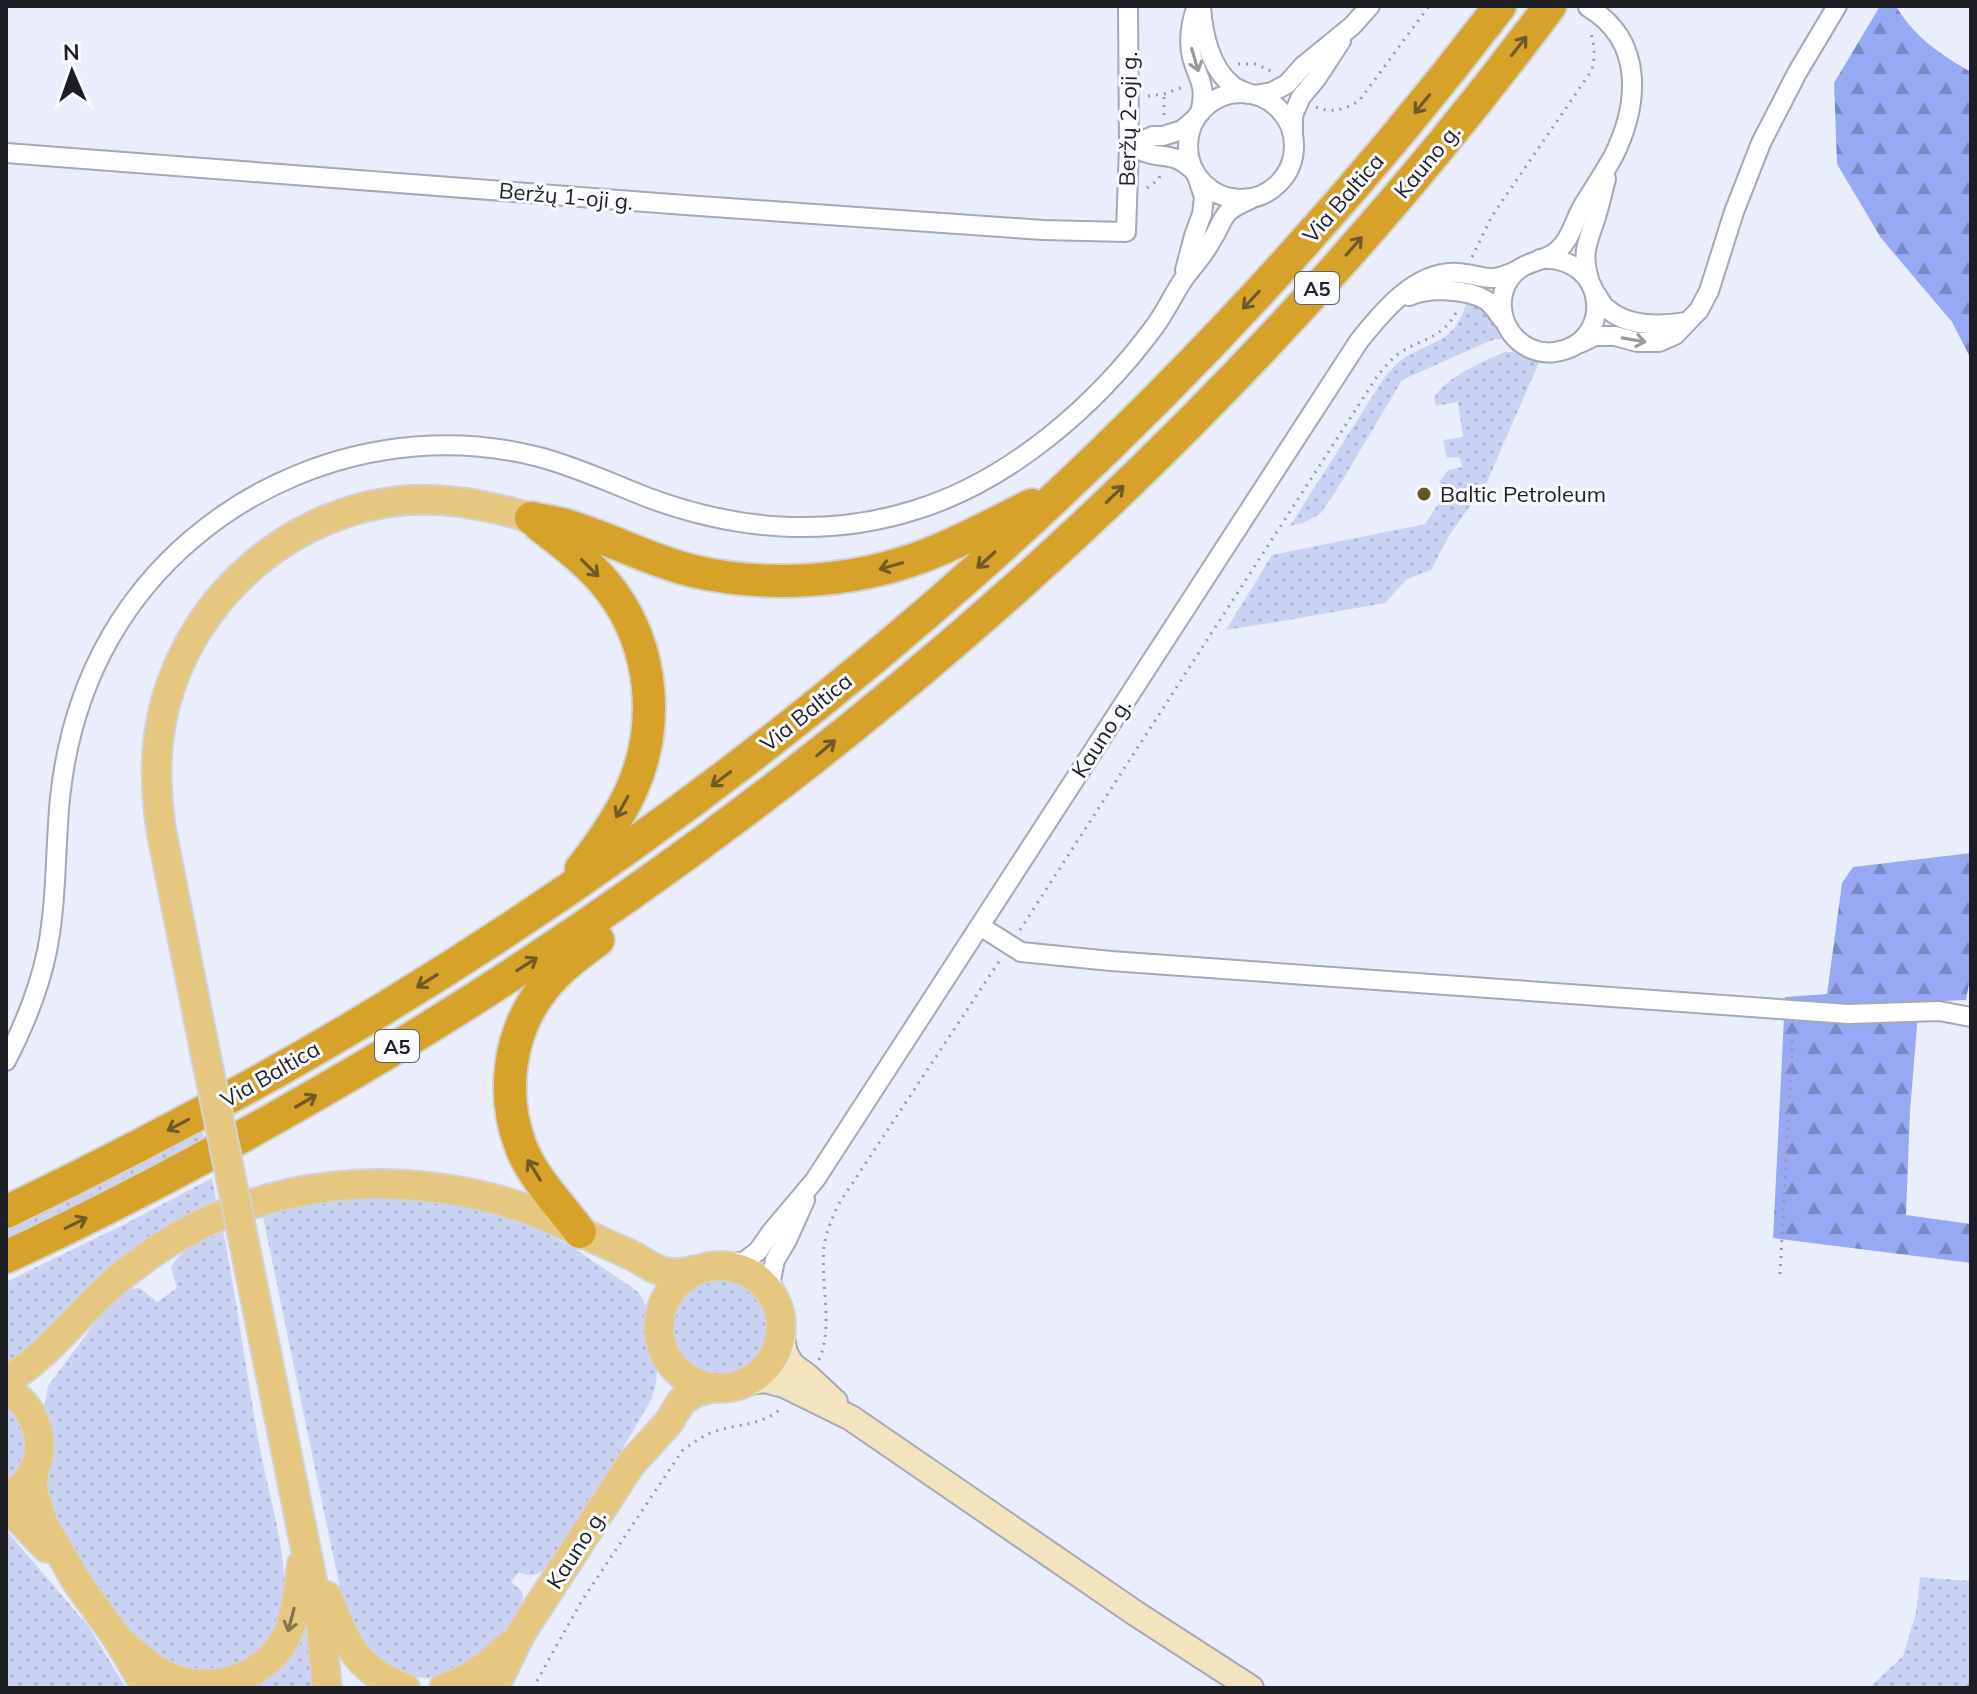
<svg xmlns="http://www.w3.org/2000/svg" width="1977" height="1694" viewBox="0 0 1977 1694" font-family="Mulish,sans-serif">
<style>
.grass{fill:url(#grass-dots)}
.forest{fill:url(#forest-firs)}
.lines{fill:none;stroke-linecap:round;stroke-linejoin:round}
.stream{stroke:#9cadfb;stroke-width:5}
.street-casing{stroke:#a4a7b5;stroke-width:22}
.secondary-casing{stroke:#a4a7b5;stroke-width:28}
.primary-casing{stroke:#d2d2d3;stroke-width:32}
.highway-casing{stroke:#d2d2d3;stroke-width:36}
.path{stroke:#989aa5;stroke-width:3;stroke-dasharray:2 6;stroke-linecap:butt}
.street{stroke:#fff;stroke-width:18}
.secondary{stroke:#f3e3bf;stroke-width:24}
.primary{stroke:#e6c77f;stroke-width:28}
.highway{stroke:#d6a229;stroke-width:32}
.primary-bridge-casing{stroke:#d2d2d3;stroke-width:32;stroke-linecap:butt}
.primary-bridge{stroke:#e6c77f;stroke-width:28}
.oneway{stroke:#705926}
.oneway2{stroke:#999a9c}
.oneway3{stroke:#827252}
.poi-dot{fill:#6a5323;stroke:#fafbfe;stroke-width:3}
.labels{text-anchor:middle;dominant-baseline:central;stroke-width:6;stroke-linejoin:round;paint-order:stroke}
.shield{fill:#fafbfe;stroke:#5f6065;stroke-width:2}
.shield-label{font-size:20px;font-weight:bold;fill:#1d1e24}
.street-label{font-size:22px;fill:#1d1e24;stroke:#fafbfe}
.poi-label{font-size:22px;fill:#1d1e24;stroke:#fafbfe;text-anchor:start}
</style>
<defs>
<pattern id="grass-dots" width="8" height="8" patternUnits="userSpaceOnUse" patternTransform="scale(2)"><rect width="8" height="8" fill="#cbd3f5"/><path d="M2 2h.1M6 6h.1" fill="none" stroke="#aeb5d2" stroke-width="1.8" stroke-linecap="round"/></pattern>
<pattern id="forest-firs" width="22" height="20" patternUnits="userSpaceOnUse" patternTransform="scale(2)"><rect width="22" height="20" fill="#97a8f5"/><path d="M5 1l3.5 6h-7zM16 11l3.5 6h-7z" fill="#7b88c6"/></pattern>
</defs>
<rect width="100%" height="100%" fill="#eaeefc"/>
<g class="grass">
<path d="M 1467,299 L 1480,304 L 1510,340 L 1496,339 L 1485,343 L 1402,380 L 1335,493 L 1320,514 L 1303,523 L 1290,526 L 1384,378 C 1389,372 1395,364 1403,359 C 1435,338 1456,344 1467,299 Z"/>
<path d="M 1505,352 L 1513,352 L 1540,360 L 1486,484 L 1450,534 L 1431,570 L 1407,579 L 1385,603 L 1277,622 L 1226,630 L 1272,555 L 1425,524 L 1449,488 L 1439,482 L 1448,470 L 1463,467 L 1459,457 L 1447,458 L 1443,440 L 1463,437 L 1458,402 L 1436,406 L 1434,398 C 1446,377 1483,361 1505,352 Z"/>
<polygon points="202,1128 205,1144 6,1241 6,1226"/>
<polygon points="212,1178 217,1205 131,1252 77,1298 35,1341 28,1354 6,1371 6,1282 127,1223"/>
<path d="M 385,1198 L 425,1198 L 500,1215 L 541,1231 L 572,1247 L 630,1286 L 639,1293 L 649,1312 L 650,1338 L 656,1361 L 657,1373 L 655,1388 L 651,1400 L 610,1470 L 554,1556 C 545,1570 536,1581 519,1572 L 511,1582 L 522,1591 L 523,1599 L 521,1605 L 500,1637 L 487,1651 L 442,1677 L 424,1678 L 402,1675 L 371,1655 L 350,1620 L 340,1588 L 331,1546 L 263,1217 L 314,1203 Z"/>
<path d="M 223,1231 C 238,1305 247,1380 261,1454 C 271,1504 291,1564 282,1616 C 278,1637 256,1653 242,1668 L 190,1674 L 156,1656 L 128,1627 L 99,1589 L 50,1512 L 44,1499 L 50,1436 L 44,1408 L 48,1386 L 91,1328 L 108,1308 L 131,1289 L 140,1288 L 157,1302 L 177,1288 L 171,1268 C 180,1248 203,1239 223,1231 Z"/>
<circle cx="720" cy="1327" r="51"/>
<polygon points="6,1401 24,1419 29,1457 6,1487"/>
<polygon points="6,1530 89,1627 126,1688 6,1688"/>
<polygon points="1920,1577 1971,1581 1971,1688 1869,1688 1903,1656 1916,1613"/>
<polygon points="307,1614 312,1688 246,1688"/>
</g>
<g class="forest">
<path d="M 1880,6 L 1896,6 C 1914,37 1940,54 1971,72 L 1971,359 L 1952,322 L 1881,238 L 1837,164 L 1834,83 Z"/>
<polygon points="1971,853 1971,972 1966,1000 1919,1002 1910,1111 1906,1215 1971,1224 1971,1263 1773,1238 1785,997 1827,994 1842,883 1853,867"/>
</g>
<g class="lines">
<polyline class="stream" points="1967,1688 1971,1684"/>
<defs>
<g id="street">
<path d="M 1197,6 C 1191,22 1188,40 1192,57 C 1199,82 1207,85 1200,113"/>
<path d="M 1201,8 C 1203,33 1210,68 1232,85 C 1236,89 1244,91 1249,94"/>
<circle cx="1241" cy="146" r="53"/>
<polyline points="1255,95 1272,92 1287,84 1303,66 1352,26 1370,6"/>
<polyline points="1293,133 1293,115 1301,97 1316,79 1341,41"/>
<polyline points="1129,146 1153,136 1163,136 1182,130 1196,118"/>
<path d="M 1129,146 C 1138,149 1147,154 1156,155 C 1174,157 1180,158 1194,171"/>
<polyline points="6,153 685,205 1043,230 1126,232 1129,146 1128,6"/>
<path d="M 1540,259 C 1609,255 1615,344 1555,352 C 1517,357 1490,316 1507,283 C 1520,259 1540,265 1557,251 C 1571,240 1575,218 1584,204 C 1594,188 1604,173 1613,157 C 1639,105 1645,41 1588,7"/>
<polyline points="1185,270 1194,236 1202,214 1204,197 1198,179"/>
<path d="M 1589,279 C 1582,255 1586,246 1594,223 C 1599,209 1602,194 1606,179"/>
<path d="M 1594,291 C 1598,296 1601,303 1605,307 C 1626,327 1661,326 1686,322"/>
<path d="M 1409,296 C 1429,287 1467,289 1486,300 C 1493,305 1498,314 1503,320"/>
<polyline points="1580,343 1595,336 1615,336 1637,342 1659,342 1675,335 1699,310 1709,291 1734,212 1761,143 1797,73 1837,6"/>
<polyline points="980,926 1021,952 1111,961 1848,1014 1939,1011 1971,1017"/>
<path d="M 6,1061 C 24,1026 39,990 47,951 C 57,901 55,849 60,798 C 66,741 82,686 111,636 C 196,489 376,415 539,457 C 577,467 613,484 649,498 C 735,530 827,538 915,510 C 1010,481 1097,405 1155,326 C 1166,311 1173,295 1183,280 C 1192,267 1203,256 1210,243 C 1227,217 1218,213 1251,199"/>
<path d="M 723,1266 L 745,1261 L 758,1251 L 772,1231 L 815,1180 L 1359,341 C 1382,312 1416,270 1458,273 C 1487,275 1486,285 1518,270"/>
<polyline points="775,1299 771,1280 775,1260 787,1240 805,1200"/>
</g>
<g id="secondary">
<polyline points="781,1334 785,1353 792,1365 807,1376 835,1402"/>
<polyline points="744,1383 764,1380 784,1385 851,1418 1135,1613 1251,1688"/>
</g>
<g id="primary">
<path d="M 205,1052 L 161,829 C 157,801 155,773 158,744 C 171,615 281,508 411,500 C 453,498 492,506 531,518"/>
<polyline points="244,1242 313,1585 321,1626 327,1688"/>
<circle cx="720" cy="1327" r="61"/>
<path d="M 6,1380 C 42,1362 78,1314 109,1287 C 216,1190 357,1164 494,1199 C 541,1211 585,1235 629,1254 C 644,1261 655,1272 672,1273 C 680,1274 689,1271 697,1270"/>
<path d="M 6,1389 C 48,1414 53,1474 6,1497"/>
<polyline points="35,1467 32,1489 44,1525 77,1582 118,1639 147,1688"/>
<polyline points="6,1511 19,1519 47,1548"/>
<path d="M 327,1596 C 346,1641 355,1670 405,1688"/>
<path d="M 118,1639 C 135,1654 152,1670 174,1679 C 215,1694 266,1676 286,1637 C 297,1615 298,1587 302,1564"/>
<path d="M 444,1688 C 471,1679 489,1665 509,1645"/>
<polyline points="494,1688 521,1633 630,1465 668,1423 682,1401 696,1392 715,1387"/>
</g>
<g id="highway">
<path d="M 531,518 C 541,520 551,522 561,524 C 606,536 647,560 693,571 C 767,588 850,583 921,557 C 959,543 995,523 1032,505"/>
<path d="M 539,525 C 565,545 592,565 612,592 C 654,649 660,727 631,791 C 618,819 600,845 581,869"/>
<path d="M 6,1212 C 135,1150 261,1083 383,1009 C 812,748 1195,405 1500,6"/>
<path d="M 580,1232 C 560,1205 533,1178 521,1147 C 501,1095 508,1033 543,989 C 558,969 578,955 598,940"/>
<path d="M 6,1257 C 140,1195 270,1123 397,1047 C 838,779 1241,421 1550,6"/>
</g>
</defs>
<use href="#street" class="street-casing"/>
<use href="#secondary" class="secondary-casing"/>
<use href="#primary" class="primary-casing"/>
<use href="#highway" class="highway-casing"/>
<g class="path">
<polyline points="1238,64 1255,64 1273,72"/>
<polyline points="1148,96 1164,94 1183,87"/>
<path d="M 1316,107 C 1332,114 1345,109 1359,101 L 1429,6"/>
<polyline points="1164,115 1164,95"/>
<polyline points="1147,188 1159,179 1160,174"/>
<path d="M 1472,257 L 1492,216 L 1592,70 C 1595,56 1595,47 1591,34"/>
<path d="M 1020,930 L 1378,375 C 1385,367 1392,358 1401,352 C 1425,337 1442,339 1457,311"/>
<polyline points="1780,1274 1793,1029"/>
<path d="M 819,1360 C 834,1325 820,1284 824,1247 C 826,1232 832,1219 838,1205 L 1000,960"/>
<path d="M 533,1688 L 581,1602 L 682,1451 C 693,1443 703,1435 716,1431 C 741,1423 762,1426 783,1407"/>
</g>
<use href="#street" class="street"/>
<use href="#secondary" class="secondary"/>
<use href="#primary" class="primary"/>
<use href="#highway" class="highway"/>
<defs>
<polyline id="primary-bridge" points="205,1052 244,1242"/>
</defs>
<use href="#primary-bridge" class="primary-bridge-casing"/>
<use href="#primary-bridge" class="primary-bridge"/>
</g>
<defs><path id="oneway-shaft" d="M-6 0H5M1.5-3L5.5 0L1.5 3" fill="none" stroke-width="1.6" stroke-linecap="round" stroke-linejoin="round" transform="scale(2)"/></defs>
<g class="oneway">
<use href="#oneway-shaft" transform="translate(1519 46) rotate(-52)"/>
<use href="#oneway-shaft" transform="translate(1422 104) rotate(129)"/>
<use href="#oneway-shaft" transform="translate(1354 246) rotate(-49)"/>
<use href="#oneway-shaft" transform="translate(1251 300) rotate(133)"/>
<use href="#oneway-shaft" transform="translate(1115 494) rotate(-44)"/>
<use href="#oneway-shaft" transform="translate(986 560) rotate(138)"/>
<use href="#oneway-shaft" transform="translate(891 566) rotate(164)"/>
<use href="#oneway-shaft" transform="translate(590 568) rotate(45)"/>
<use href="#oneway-shaft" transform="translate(826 748) rotate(-40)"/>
<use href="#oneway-shaft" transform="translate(721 779) rotate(143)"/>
<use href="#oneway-shaft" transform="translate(622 807) rotate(119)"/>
<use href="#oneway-shaft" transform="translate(527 964) rotate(-33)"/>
<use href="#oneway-shaft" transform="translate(427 981) rotate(148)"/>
<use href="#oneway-shaft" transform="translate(306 1101) rotate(-30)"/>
<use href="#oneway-shaft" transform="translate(178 1125) rotate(152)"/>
<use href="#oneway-shaft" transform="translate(534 1170) rotate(-122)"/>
<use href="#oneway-shaft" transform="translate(76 1223) rotate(-26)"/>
</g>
<g class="oneway2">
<use href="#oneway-shaft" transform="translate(1195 60) rotate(74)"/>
<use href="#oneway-shaft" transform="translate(1634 340) rotate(10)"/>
</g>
<use class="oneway3" href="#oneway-shaft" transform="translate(291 1620) rotate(105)"/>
<circle class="poi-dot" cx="1424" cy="494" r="8"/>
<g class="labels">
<g class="shield">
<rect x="1295" y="272" width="44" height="32" rx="6"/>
<rect x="375" y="1030" width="44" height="32" rx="6"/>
</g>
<g class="shield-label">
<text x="1317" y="288">A5</text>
<text x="397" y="1046">A5</text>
</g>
<g class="street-label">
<text transform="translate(1128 119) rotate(-89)">Beržų 2-oji g.</text>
<text transform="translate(1427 161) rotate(-50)">Kauno g.</text>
<text transform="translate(566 196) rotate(5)">Beržų 1-oji g.</text>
<text transform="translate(1343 198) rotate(-49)">Via Baltica</text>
<text transform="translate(806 712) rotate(-39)">Via Baltica</text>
<text transform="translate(1101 738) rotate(-57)">Kauno g.</text>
<text transform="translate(270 1074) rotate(-30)">Via Baltica</text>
<text transform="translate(576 1549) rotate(-57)">Kauno g.</text>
</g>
<g class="poi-label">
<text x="1440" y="494">Baltic Petroleum</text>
</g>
</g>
<rect width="1977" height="1694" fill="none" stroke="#1d1e24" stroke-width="16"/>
<g transform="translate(72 72) rotate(358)" stroke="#fafbfe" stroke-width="6" paint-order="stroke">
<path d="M0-6L14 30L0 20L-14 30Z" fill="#1d1e24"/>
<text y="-12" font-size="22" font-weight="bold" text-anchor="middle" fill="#1d1e24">N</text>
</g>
</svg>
